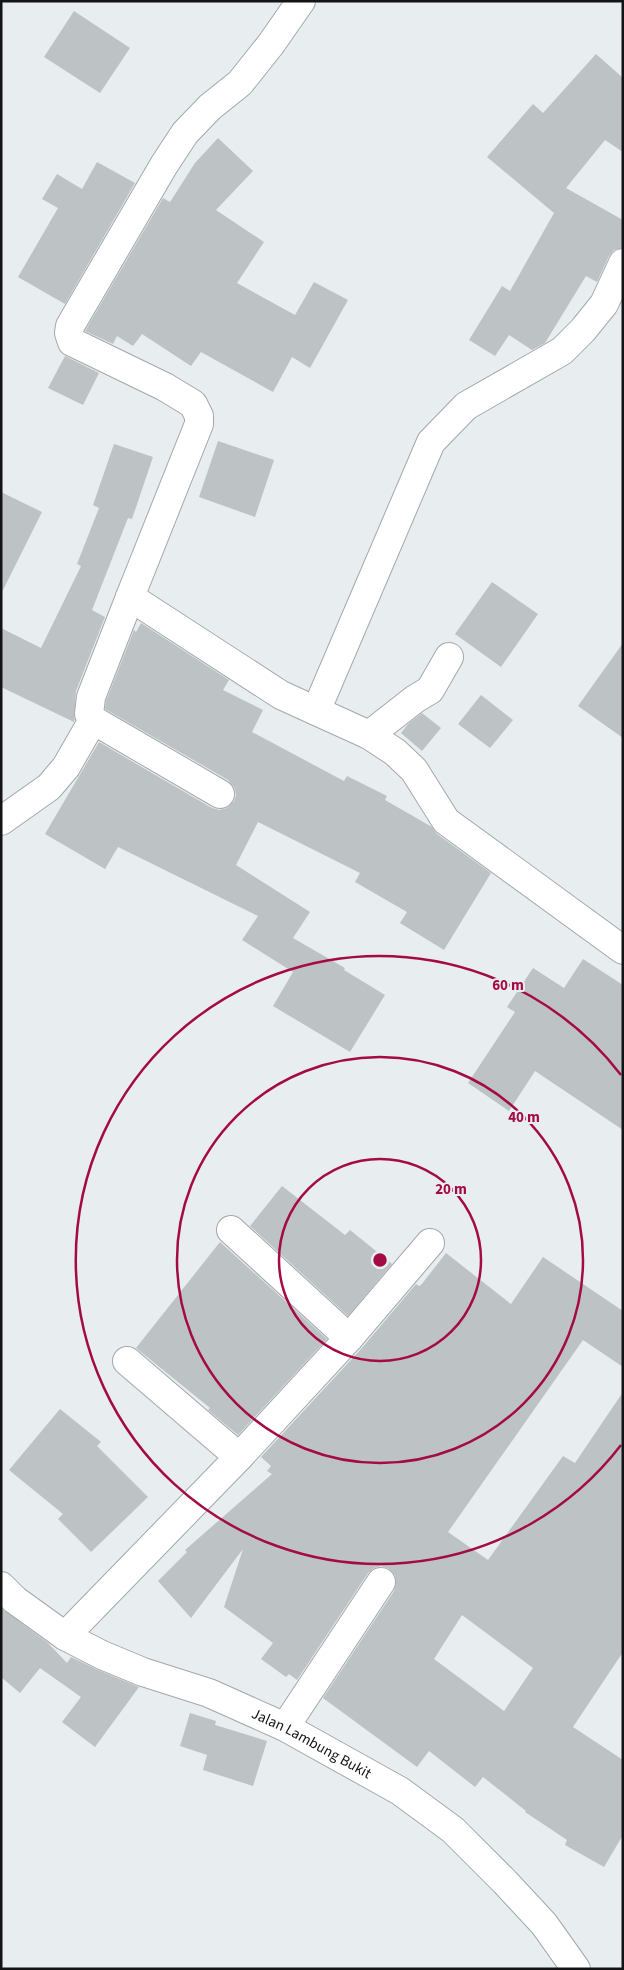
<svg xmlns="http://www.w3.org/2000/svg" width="624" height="1970" viewBox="0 0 624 1970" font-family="'Source Sans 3',sans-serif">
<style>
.building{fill:#bdc2c5;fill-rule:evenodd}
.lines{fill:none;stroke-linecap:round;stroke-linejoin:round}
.street-casing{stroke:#a3a8ab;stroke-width:30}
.secondary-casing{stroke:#a3a8ab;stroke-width:30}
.street{stroke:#fff;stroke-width:28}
.secondary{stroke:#fff;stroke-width:28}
.ring{fill:none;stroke:#a40b44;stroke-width:2.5}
.labels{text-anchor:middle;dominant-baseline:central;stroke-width:4;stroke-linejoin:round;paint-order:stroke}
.street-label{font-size:15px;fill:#121415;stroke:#e8edf0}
.centre{fill:#a40b44;stroke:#e8edf0;stroke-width:2.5}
.ring-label{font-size:15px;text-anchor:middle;font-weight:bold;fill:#a40b44;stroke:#e8edf0;stroke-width:4;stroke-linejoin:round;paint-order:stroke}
</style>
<rect width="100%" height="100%" fill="#e8edf0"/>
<g class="building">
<polygon points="74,11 130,48 100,93 44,57"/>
<polygon points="596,54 623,78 623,152 605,140 566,188 623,220 623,248 614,250 609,256 597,282 586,276 545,343 532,350 509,335 495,356 469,340 502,286 510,291 554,213 487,157 533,104 543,113"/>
<polygon points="218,138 253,171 216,210 264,242 237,283 295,315 314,282 348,300 310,368 292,357 273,392 201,352 191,366 142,334 133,346 117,336 113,344 85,331 163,198 170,202 195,163"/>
<polygon points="97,162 135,183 65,304 18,277 58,208 42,199 57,174 82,189"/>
<polygon points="65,356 99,373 83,405 48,388"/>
<polygon points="218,441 274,460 255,517 199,497"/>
<polygon points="114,444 153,457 132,519 128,518 92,610 105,617 76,691 74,722 1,687 1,628 41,648 81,566 77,564 99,508 93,505"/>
<polygon points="1,492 42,512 1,594"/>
<polygon points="492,582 538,614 501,667 455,634"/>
<polygon points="141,623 229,680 223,690 263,710 252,732 344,781 347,776 387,796 385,800 432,827 437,834 491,873 444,950 400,923 407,912 355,882 360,873 258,822 236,865 310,912 293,938 345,968 344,970 385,995 350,1052 273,1006 293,972 242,940 258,916 118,847 105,869 45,834 99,742 212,808 219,810 227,808 234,801 236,795 234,787 228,780 105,709 106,701 134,630 136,632"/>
<polygon points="623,643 623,738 578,706"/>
<polygon points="481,695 513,720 490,748 458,724"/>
<polygon points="422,713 441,728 422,751 401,733 408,724"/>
<polygon points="583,959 623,985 623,1130 535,1071 509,1111 468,1083 515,1012 507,1007 533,968 564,988"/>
<polygon points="282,1186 345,1235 350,1230 392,1264 348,1316 250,1226"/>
<polygon points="220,1242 327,1339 238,1435 208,1410 210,1408 136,1348"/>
<path d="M 446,1253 L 511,1304 L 543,1257 L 623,1311 L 623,1367 L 583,1340 L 448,1532 L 488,1560 L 563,1456 L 575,1463 L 623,1392 L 623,1652 L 573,1727 L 623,1760 L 623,1835 L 604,1867 L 565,1845 L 567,1840 L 525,1812 L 526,1811 L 483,1777 L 475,1787 L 429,1751 L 417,1767 L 323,1698 L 394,1591 L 396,1583 L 395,1575 L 389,1569 L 381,1566 L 374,1568 L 368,1573 L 297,1680 L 289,1674 L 286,1677 L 261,1659 L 273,1643 L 224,1607 L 243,1549 L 191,1618 L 158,1581 L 187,1552 L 185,1550 L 272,1474 L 267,1471 L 271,1466 L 261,1457 L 361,1349 L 416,1284 L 419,1286 L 421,1285 ZM 462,1615 L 533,1668 L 504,1711 L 434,1659 Z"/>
<polygon points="60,1409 101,1442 97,1446 148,1497 91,1552 58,1519 63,1514 9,1470"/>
<polygon points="1,1608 48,1643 67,1663 71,1657 96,1669 139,1687 95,1747 62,1722 81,1697 40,1668 20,1693 1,1677"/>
<polygon points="190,1713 216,1721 215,1725 267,1741 253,1786 203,1770 207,1755 180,1746"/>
</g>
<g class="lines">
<defs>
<g id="street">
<polyline points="301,1 271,44 240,83 210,107 185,133 164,165 70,326 69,333 72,342 165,387 193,404 199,416 199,424 130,597 281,695 369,735 395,752 414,770 446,821 623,950"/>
<polyline points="130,597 91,697 89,714 93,720 220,794"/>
<polyline points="316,711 431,442 466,406 562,351 583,330 604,304 623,263"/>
<polyline points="369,735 415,699 430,690 449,657"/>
<polyline points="1,821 49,787 66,767 93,720"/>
<polyline points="231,1230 349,1338"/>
<polyline points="127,1361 239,1457"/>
<polyline points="65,1636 239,1457 349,1338 430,1243"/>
<polyline points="285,1727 381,1582"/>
</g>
<g id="secondary">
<path id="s1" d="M 1,1586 L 15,1600 L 65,1636 L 102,1655 L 143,1672 L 209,1693 L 285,1727 L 400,1791 L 453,1830 L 505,1882 L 544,1924 L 576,1969"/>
</g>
</defs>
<use href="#street" class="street-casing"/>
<use href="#secondary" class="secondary-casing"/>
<use href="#street" class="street"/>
<use href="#secondary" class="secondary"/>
</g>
<g class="ring">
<circle cx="380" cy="1260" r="101"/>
<circle cx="380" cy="1260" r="203"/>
<path d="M621 1445A304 304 0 1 1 621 1075"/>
</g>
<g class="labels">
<g class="street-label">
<text stroke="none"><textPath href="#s1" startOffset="351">Jalan Lambung Bukit</textPath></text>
</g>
</g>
<circle cx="380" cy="1260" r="8" class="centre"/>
<g class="ring-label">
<text x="508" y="990">60 m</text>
<text x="524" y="1122">40 m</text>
<text x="451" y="1194">20 m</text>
</g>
<rect width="624" height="1970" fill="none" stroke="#121415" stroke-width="5"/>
</svg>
